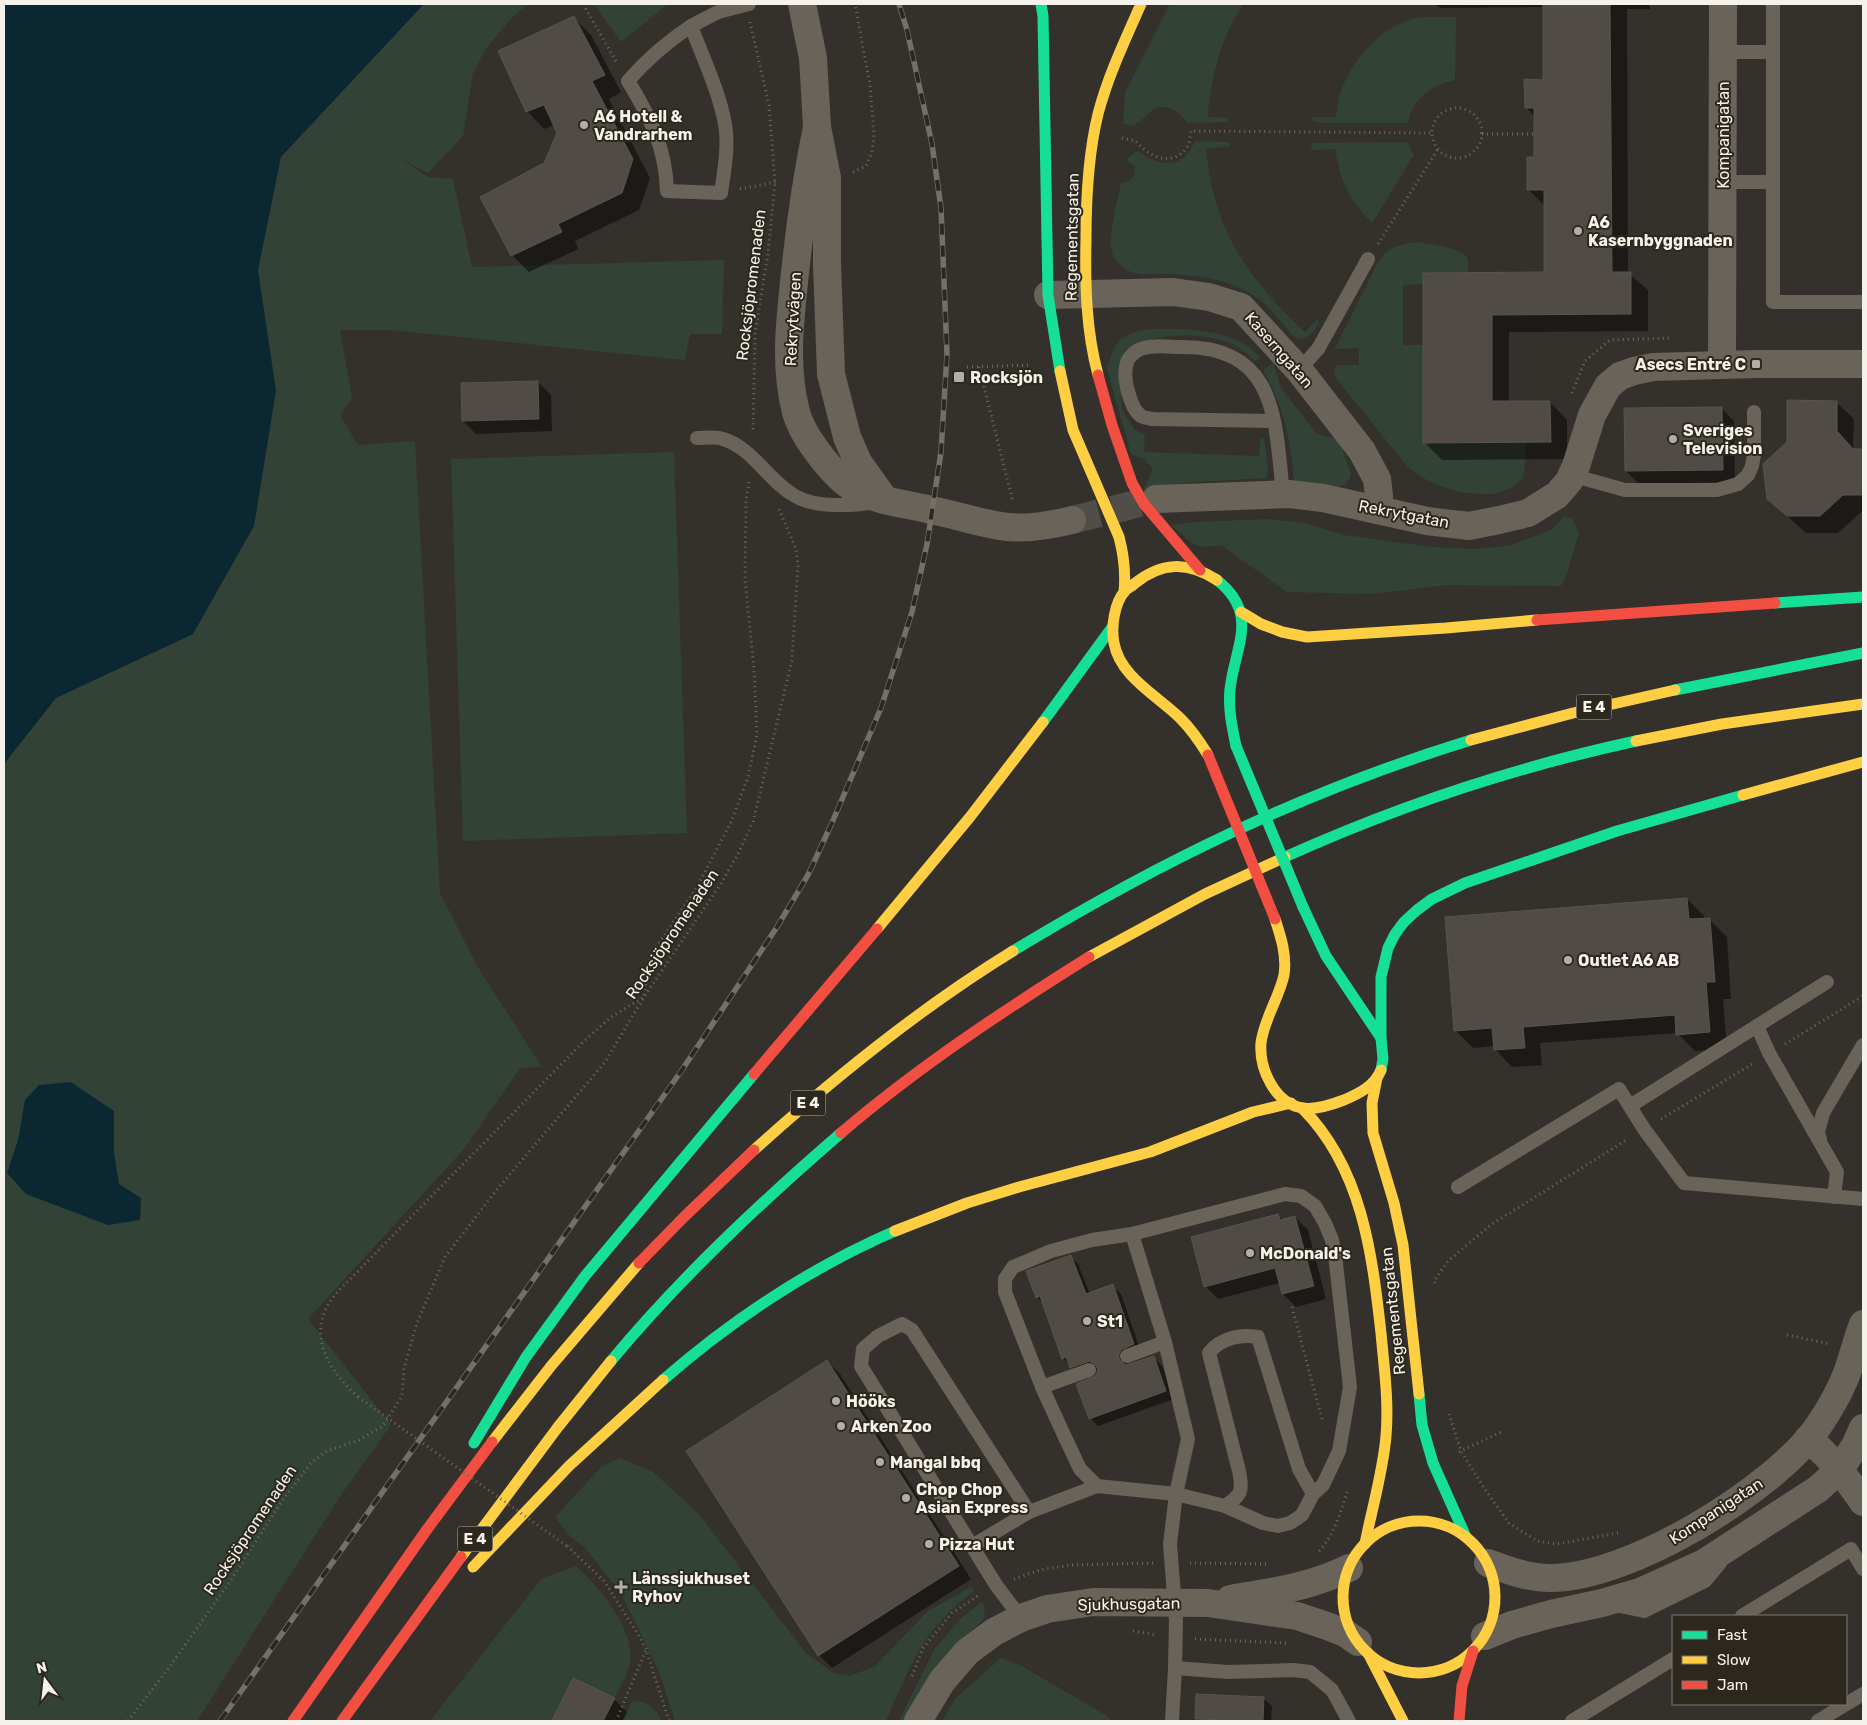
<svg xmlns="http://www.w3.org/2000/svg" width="1867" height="1725" viewBox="0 0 1867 1725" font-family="Rubik,sans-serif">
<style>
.green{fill:#334236}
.water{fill:#0a2732}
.shadow{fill:#0007}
.building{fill:#504c45;stroke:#575450}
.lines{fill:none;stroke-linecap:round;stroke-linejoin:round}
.street-tunnel{stroke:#514e49;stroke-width:28;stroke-dasharray:28 14;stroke-linecap:butt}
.path{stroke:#6e6a63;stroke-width:3;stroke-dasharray:1 4;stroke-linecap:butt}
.lane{stroke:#69635a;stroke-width:14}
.street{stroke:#69635a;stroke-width:28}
.fast{stroke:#16e098;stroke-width:11}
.slow{stroke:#ffcf43;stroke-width:11}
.jam{stroke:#f24e42;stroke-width:11}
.rail-casing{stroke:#746f68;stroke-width:5.5}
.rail{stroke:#2d281e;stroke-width:4;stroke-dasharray:11;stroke-linecap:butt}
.path-bridge{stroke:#6e6a63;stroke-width:3;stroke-dasharray:1 4;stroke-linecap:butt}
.fast-bridge{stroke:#16e098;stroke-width:11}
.jam-bridge{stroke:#f24e42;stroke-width:11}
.poi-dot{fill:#b1aea8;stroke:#2d281e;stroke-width:2}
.labels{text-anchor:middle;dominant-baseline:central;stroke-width:4;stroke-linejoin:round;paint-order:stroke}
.shield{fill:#2d281e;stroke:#b9b5ae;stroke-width:1}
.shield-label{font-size:15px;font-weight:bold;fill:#f5f2eb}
.poi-label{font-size:16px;font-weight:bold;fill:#f5f2eb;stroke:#2d281e;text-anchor:start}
.street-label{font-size:16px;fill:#f5f2eb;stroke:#2d281e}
</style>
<rect width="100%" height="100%" fill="#34312c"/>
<g class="green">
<polygon points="4,4 527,4 509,21 485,50 473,73 463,136 428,173 400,158 428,177 453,179 472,267 724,260 722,334 690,334 685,360 391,330 340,330 352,398 340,415 358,445 415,441 440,893 477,966 542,1067 520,1068 464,1149 308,1319 391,1425 341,1495 197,1721 4,1721"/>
<polygon points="594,4 668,4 621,42"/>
<path d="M 1170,4 L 1243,4 C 1222,36 1210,78 1208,117 L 1228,118 L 1228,122 L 1187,123 C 1181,112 1166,102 1153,110 C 1144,116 1142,122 1131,126 L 1123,123 L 1125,93 Z"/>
<path d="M 1421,17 L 1456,17 L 1455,80 C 1432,85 1412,98 1408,123 L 1321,123 L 1313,121 L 1312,117 L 1336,117 C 1337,109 1338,101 1340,94 C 1352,58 1383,24 1421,17 Z"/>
<path d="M 1195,141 L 1229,142 L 1230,145 L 1228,147 L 1206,148 C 1213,229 1247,278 1305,332 L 1318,318 L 1319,321 C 1317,331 1308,338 1298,339 L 1294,337 C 1282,323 1270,306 1254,296 C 1230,279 1195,275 1166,274 C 1154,273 1140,276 1129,271 C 1122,268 1116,261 1113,255 C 1106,239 1118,201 1121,183 C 1131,181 1135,178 1135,167 L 1126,160 L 1137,151 C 1159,166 1182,172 1195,141 Z"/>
<path d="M 1409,142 L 1410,149 L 1414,155 L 1372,223 C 1348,199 1341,182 1335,149 L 1311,150 L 1312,143 Z"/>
<path d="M 1419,242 C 1430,244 1464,248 1468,260 C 1468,263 1468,269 1468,272 L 1423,273 L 1423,284 L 1403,285 L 1403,345 L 1423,345 L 1423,443 L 1525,442 L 1525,465 L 1523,478 L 1511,488 L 1494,494 L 1479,494 L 1459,492 L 1440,486 L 1425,479 L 1408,467 L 1335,377 L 1334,370 L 1337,365 L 1359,365 L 1359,348 L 1335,349 L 1378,262 C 1390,245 1399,245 1419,242 Z"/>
<path d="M 1152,329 C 1189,329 1233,328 1260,357 L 1255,361 C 1248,354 1240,347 1230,343 C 1202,333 1164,333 1137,344 L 1121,373 L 1122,410 L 1134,429 L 1145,435 L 1144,452 L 1259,456 L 1260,438 L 1263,438 L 1265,443 L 1268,471 L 1267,476 L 1265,478 L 1182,483 L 1146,491 L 1144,489 L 1153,469 L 1144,459 L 1131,454 L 1106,366 C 1111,360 1111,354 1114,348 C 1122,333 1138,331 1152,329 Z"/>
<path d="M 1273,363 L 1281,388 L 1317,434 L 1335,438 L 1340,443 L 1351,474 C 1349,482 1345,485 1338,487 L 1296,482 L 1294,479 C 1290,437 1284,408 1263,370 Z"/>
<polygon points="674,452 687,833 463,841 451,459"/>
<path d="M 1565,516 L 1572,518 L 1579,533 L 1567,573 L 1561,586 L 1446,585 L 1373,594 L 1287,592 L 1221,545 C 1193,550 1191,542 1171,525 L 1197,522 L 1268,519 L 1304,523 L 1344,535 L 1432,547 L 1475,549 L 1509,546 L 1551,530 Z"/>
<path d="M 619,1458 L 653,1472 L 698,1513 L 806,1653 L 833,1673 L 849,1676 L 874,1667 L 928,1611 L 971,1587 L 974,1591 C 925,1626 909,1668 886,1721 L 675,1721 L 660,1674 L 621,1593 L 586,1549 L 570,1536 L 555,1517 L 600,1468 Z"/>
<path d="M 576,1566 C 599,1588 635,1628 630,1662 C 629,1673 620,1687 615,1698 L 573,1678 L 552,1721 L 430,1721 L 541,1579 Z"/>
<polygon points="983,1601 985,1616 982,1621 946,1654 934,1670 919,1692 905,1721 899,1721 934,1650 961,1618"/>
<polygon points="1001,1658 1020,1665 1107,1716 1111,1721 942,1721 955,1699"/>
<path d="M 636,1701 C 649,1702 657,1709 661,1721 L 624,1721 L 630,1704 Z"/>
</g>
<g class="water">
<polygon points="4,4 424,4 281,157 258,270 276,391 254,526 193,634 56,698 4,764"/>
<polygon points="71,1082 114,1111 114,1153 119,1184 141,1198 140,1220 108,1225 26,1194 7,1173 18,1140 25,1100 39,1085"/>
</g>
<g class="shadow">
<polygon points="1435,4 1650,4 1650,9 1627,9 1628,273 1648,290 1648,331 1509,332 1509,403 1550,402 1567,420 1567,459 1442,460 1425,443 1424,274 1545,273 1545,206 1528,189 1535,158 1535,117 1526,107 1544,81 1544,7 1440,8"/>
<polygon points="574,18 591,35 621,92 609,99 650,178 639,210 575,241 578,249 529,272 512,255 558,133 555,125 544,129 527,111"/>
<polygon points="538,382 551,395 552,431 476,434 463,421"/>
<polygon points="1836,402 1854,419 1853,449 1863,450 1863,512 1861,512 1838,533 1806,533 1768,499"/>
<polygon points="1721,408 1734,421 1735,482 1639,484 1626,471"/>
<polygon points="1687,899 1704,916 1704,920 1709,919 1727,937 1731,999 1723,999 1727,1049 1695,1051 1677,1033 1540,1043 1542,1065 1512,1067 1495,1049 1495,1046 1473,1048 1455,1030"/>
<polygon points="1277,1215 1283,1220 1295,1217 1308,1230 1326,1299 1296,1307 1283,1294 1280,1283 1218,1299 1205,1286"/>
<polygon points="1070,1256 1078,1264 1090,1294 1112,1286 1121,1294 1141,1352 1129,1358 1126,1366 1154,1358 1162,1366 1174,1399 1098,1426 1090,1418 1099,1369 1079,1375 1063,1358 1044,1304 1037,1297"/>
<polygon points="827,1361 840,1374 971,1579 832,1668 819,1655"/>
<polygon points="573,1679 614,1699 627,1712 622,1721 554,1721"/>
<polygon points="1263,1698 1272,1706 1271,1721 1199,1721 1196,1718"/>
</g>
<g class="building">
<polygon points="1543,4 1610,4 1612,272 1631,272 1631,314 1492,315 1492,401 1550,401 1551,442 1423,443 1423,273 1544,272 1544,190 1527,190 1527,157 1534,157 1534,108 1525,108 1524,79 1543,80"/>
<polygon points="574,16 605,75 592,81 633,159 622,193 558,224 562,232 511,256 480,197 544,163 557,133 544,105 526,112 498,51"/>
<polygon points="538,381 539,419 462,421 461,383"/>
<polygon points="1787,400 1837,401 1837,431 1853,449 1863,449 1863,495 1843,495 1820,516 1787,516 1767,499 1763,464 1787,442"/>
<polygon points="1722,407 1723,470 1625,471 1624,408"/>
<polygon points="1687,898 1689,919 1710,918 1715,982 1706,982 1710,1032 1676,1035 1675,1015 1523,1027 1525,1048 1494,1050 1492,1028 1454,1031 1445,917"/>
<polygon points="1278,1214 1280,1220 1295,1216 1314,1286 1282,1294 1275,1268 1204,1287 1191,1237"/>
<polygon points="1071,1255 1086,1294 1113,1284 1134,1344 1121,1350 1119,1354 1119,1359 1126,1365 1154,1356 1166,1391 1089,1419 1076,1384 1095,1376 1098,1371 1097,1367 1090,1361 1070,1368 1066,1357 1062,1359 1040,1296 1036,1298 1026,1271"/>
<polygon points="827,1360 959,1566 818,1656 686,1451"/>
<polygon points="573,1678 615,1698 603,1721 552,1721"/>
<polygon points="1196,1694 1264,1697 1263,1721 1195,1719"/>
</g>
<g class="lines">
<polyline class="street-tunnel" points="1072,520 1156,499"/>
<g class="path">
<polyline points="583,4 617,63"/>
<polyline points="750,22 769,105 775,182 768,254 755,333 753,432"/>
<circle cx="1457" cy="133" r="25"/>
<polyline points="1482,134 1534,134"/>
<path d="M 1122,138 L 1136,141 C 1148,157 1173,168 1187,147 C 1190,143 1190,136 1191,131 L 1432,133"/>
<polyline points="853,172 866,166 872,152 874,135 870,85 855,4"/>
<polyline points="740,189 776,182"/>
<polyline points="1378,244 1438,149"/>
<polyline points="967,367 1032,365"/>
<polyline points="979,367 1013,502"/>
<polyline points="1572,393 1585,361 1610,340 1671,338"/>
<polyline points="1785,1044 1863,996"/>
<polyline points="1661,1119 1754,1063"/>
<polyline points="1435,1283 1434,1281 1448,1261 1492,1224 1628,1139"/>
<polyline points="1292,1307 1323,1423"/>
<polyline points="1787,1335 1830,1344"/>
<path d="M 358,1397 C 332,1373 308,1341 328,1305 C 336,1291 351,1279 362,1267 L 583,1042 L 611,1017 L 644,997 L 648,964 L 656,947 L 696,889 L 731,822 L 748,777 L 757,735 L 754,670 L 745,578 L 746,500 L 749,482"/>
<polyline points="1449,1414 1461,1451 1484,1488 1509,1523 1537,1541 1557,1544 1618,1533"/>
<polyline points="1459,1452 1503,1431"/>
<polyline points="567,1546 604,1581 636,1631 646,1649 669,1721"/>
<path d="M 1319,1551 C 1335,1534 1341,1510 1348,1489"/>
<polyline points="1190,1563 1266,1564"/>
<polyline points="1014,1579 1040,1570 1071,1565 1154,1563"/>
<polyline points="1133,1631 1157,1635"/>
<polyline points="1195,1639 1286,1643"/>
<polyline points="912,1676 923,1648 952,1613 979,1595"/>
<polyline points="128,1721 168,1669 229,1583 284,1498 311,1463 327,1451 359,1440 383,1426 402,1396 404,1368 417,1323 445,1257 495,1192 605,1062 644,997 720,885 738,854 753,822 792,660 798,565 796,549 779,509"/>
<polyline points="616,1721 646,1650"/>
</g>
<g class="lane">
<polyline points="1773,4 1773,302 1863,302"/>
<path d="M 691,26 C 703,58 719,91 725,124 C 729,147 724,171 721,193 L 667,191 C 666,148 650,117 628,81 C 647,59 667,42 691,26 Z"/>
<polyline points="691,26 718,12 749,4"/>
<polyline points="1723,52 1773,52"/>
<polyline points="1723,182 1773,182"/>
<polyline points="1299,370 1318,349 1368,259"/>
<path d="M 1274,421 L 1152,419 C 1149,418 1144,418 1141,416 C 1130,408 1122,376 1127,363 C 1127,360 1131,356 1133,354 C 1143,343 1168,347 1181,347 C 1278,346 1275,421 1283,494"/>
<path d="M 697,438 C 705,438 716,436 723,439 C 753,448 768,481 795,496 C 816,508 851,506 874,502"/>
<polyline points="1571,475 1625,490 1717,490 1738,484 1748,475 1752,466 1754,455 1754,412"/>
<polyline points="1757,1026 1769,1053 1837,1172 1834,1197"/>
<polyline points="1630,1106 1827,982"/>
<polyline points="1820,1140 1818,1132 1823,1113 1863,1045"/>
<polyline points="1458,1187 1619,1089 1644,1129 1684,1183 1863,1199"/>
<polyline points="1132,1234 1285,1194 1301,1196 1315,1206 1325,1223 1332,1240 1335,1255 1350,1387 1339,1451 1323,1485 1313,1494 1302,1515 1290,1523 1278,1526 1263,1523 1225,1506 1176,1494 1097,1486 1080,1469 1063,1433 1042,1387 1005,1292 1005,1279 1013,1267 1051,1251 1092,1240 1132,1234 1165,1342 1188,1439 1176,1494 1170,1544 1176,1621 1175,1668 1228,1672 1293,1670 1310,1672 1332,1690 1349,1721"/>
<polyline points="1127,1356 1165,1342"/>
<polyline points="1042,1387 1089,1370"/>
<path d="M 1225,1506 C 1242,1495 1243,1491 1239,1471 L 1209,1353 C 1220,1338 1241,1334 1258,1337 L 1299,1469 L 1313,1494"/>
<polyline points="972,1546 1029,1512 1097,1486"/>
<polyline points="1615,1605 1644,1611 1705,1581 1720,1563"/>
<polyline points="1742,1616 1851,1549 1863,1569"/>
<polyline points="1021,1618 996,1585 861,1366 863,1349 878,1336 902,1324 912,1330 1029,1512"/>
<polyline points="1172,1721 1175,1668"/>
<polyline points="1572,1721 1673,1659"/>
<polyline points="1818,1721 1863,1694"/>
</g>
<g class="street">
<polyline points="802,4 813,58 817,127 827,178 827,264 831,374 847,437 858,462 885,500"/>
<path d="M 817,127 C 807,176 800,224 795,273 C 790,320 784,366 796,412 C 802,435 833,477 855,489 C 876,501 907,504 931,510 C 957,515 982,524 1008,527 C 1029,529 1052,525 1072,520"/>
<polyline points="1048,295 1173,292 1209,297 1241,307 1299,370 1362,451 1377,479 1379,496 1378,509"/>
<polyline points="1722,365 1723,4"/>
<polyline points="1156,499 1289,494 1323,498 1427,521 1469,526 1499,520 1528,513 1557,495 1569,481 1576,466 1592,415 1608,386 1620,376 1634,371 1653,367 1756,364 1863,364"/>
<path d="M 1808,1439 C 1831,1457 1847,1479 1863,1502"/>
<path d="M 1488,1563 C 1507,1570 1528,1578 1550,1578 C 1628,1579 1773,1490 1817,1428 C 1828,1412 1838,1395 1845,1378 C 1852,1361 1856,1342 1863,1324"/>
<path d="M 1230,1599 C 1271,1592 1311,1587 1349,1568"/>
<polyline points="1485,1636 1512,1625 1551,1614 1602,1603 1640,1592 1704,1563 1818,1489 1840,1469 1855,1446 1863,1428"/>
<polyline points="918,1721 942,1681 967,1652 994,1632 1021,1618 1047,1609 1093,1602 1208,1603 1297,1616 1327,1626 1345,1633 1358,1642"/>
</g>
<g class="fast">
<polyline points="1041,4 1043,16 1048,295 1060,371"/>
<path d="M 1217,580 C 1260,614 1235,646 1230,689 C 1228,708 1232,727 1236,746"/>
<polyline points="1775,603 1863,597"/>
<polyline points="1675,690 1863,653"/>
<polyline points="1043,722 1113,626"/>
<path d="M 1285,857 C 1396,807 1516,767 1636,741"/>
<polyline points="1303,907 1326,956 1381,1038 1383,1059 1381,1070"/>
<path d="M 1013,951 C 1161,861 1305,791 1471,740"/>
<polyline points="1381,1038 1381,977 1388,948 1395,934 1404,922 1417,910 1432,899 1465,883 1617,831 1743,795"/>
<path d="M 611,1361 C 680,1278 759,1204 841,1133"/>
<path d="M 663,1380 C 733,1319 810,1268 895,1231"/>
<polyline points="1419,1394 1422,1425 1433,1463 1466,1537"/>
<polyline points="474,1443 526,1357 585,1276 754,1074"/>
</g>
<g class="slow">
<path d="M 1060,371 L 1073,430 L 1119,537 C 1124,556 1126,572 1124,592"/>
<path d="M 1098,375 C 1086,330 1085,285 1086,239 C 1086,197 1088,155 1098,114 C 1108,76 1125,40 1141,4"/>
<polyline points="1241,612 1261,624 1282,632 1307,637 1446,628 1537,620"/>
<polyline points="1471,740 1573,713 1675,690"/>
<polyline points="1636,741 1722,724 1863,704"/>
<path d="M 1208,755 C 1200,742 1191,729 1181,719 C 1158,696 1120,677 1114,643 C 1111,628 1114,603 1125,591 C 1127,588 1131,587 1134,584 C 1161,562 1187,561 1217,580"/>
<polyline points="1743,795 1863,762"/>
<path d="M 1275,919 C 1281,937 1287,956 1284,975 C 1279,998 1264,1019 1261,1043 C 1259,1069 1275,1104 1303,1108 C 1316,1110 1331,1105 1344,1100 C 1358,1094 1375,1086 1381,1070"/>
<polyline points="877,929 970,817 1043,722"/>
<polyline points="1089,957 1205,894 1285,857"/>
<polyline points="1377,1078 1372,1103 1373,1133 1394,1203 1403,1245 1419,1394"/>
<path d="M 1302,1108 C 1362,1168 1372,1253 1381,1333 C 1384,1367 1389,1401 1386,1436 C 1383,1472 1372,1508 1365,1544"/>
<path d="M 754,1150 C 835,1077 920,1008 1013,951"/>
<polyline points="895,1231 967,1203 1019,1187 1150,1152 1253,1112 1291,1103"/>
<polyline points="492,1442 551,1366 639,1263"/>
<circle cx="1419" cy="1597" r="76"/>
<polyline points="461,1557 558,1427 611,1361"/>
<polyline points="473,1567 569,1466 663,1380"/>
<polyline points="1368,1653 1403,1721"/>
</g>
<g class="jam">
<polyline points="1098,375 1112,425 1132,483 1144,504 1200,570"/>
<polyline points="1537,620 1775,603"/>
<polyline points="754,1074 877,929"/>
<path d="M 841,1133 C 918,1067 1003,1011 1089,957"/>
<polyline points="639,1263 684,1217 754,1150"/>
<polyline points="293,1721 428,1528 492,1442"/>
<polyline points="342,1721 461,1557"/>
<polyline points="1459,1721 1462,1686 1473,1651"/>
</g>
<defs>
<polyline id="rail" points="220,1721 682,1070 777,927 808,875 831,825 881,708 912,612 927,544 941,452 947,354 941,208 932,144 907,30 899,4"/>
</defs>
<use href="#rail" class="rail-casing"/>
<use href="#rail" class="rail"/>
<polyline class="path-bridge" points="358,1397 567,1546"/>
<polyline class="fast-bridge" points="1236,746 1303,907"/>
<polyline class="jam-bridge" points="1208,755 1275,919"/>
</g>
<g class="poi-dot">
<circle cx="584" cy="125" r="5"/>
<circle cx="1578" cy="231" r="5"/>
<rect x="1751" y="359" width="10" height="10" rx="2.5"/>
<rect x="953" y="371" width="12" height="12" rx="2.5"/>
<circle cx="1673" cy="439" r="5"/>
<circle cx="1568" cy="960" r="5"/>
<circle cx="1250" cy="1253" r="5"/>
<circle cx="1087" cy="1321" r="5"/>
<circle cx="836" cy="1401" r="5"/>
<circle cx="841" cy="1426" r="5"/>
<circle cx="880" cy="1462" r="5"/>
<circle cx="906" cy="1498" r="5"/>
<circle cx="929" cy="1544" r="5"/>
<path d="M618.5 1579.5h5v5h5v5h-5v5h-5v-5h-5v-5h5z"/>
</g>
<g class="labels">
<g class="shield">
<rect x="1576.5" y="694.5" width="35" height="25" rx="4"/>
<rect x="790.5" y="1090.5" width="35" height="25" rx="4"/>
<rect x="457.5" y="1526.5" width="35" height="25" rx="4"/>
</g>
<g class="shield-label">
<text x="1594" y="707">E 4</text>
<text x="808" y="1103">E 4</text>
<text x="475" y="1539">E 4</text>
</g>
<g class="poi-label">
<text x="594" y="116">A6 Hotell &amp;<tspan x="594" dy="18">Vandrarhem</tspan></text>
<text x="1588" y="222">A6<tspan x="1588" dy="18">Kasernbyggnaden</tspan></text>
<text x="1746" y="364" text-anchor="end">Asecs Entré C</text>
<text x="970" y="377">Rocksjön</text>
<text x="1683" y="430">Sveriges<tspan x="1683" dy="18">Television</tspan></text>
<text x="1578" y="960">Outlet A6 AB</text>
<text x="1260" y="1253">McDonald's</text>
<text x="1097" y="1321">St1</text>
<text x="846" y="1401">Hööks</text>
<text x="851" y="1426">Arken Zoo</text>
<text x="890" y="1462">Mangal bbq</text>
<text x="916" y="1489">Chop Chop<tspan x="916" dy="18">Asian Express</tspan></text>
<text x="939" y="1544">Pizza Hut</text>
<text x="632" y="1578">Länssjukhuset<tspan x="632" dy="18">Ryhov</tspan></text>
</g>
<g class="street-label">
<text transform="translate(1723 135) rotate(-90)">Kompanigatan</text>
<text transform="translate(1072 237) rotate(-89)">Regementsgatan</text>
<text transform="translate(751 285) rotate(-83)">Rocksjöpromenaden</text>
<text transform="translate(793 319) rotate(-87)">Rekrytvägen</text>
<text transform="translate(1279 350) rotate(49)">Kaserngatan</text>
<text transform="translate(1404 514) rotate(11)">Rekrytgatan</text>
<text transform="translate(672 934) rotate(-56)">Rocksjöpromenaden</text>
<text transform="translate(1393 1311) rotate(-96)">Regementsgatan</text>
<text transform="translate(1716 1511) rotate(-33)">Kompanigatan</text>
<text transform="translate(250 1530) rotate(-56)">Rocksjöpromenaden</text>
<text transform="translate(1129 1604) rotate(-1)">Sjukhusgatan</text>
</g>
</g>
<rect width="1867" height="1725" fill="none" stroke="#f5f2eb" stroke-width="10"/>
<rect x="1672" y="1615" width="175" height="90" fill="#2d281e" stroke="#7d7970"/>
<rect x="1682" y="1631" width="25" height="8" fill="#16e098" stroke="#7d7970"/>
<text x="1717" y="1640" font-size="15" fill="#f5f2eb">Fast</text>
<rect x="1682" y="1656" width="25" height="8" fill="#ffcf43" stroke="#7d7970"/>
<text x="1717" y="1665" font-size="15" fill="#f5f2eb">Slow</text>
<rect x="1682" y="1681" width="25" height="8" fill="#f24e42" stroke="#7d7970"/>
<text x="1717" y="1690" font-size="15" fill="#f5f2eb">Jam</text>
<g transform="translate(45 1680) rotate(345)" stroke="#2d281e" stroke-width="4" paint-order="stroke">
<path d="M0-4L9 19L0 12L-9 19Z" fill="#f5f2eb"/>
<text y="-8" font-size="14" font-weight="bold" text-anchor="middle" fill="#f5f2eb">N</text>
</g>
</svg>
